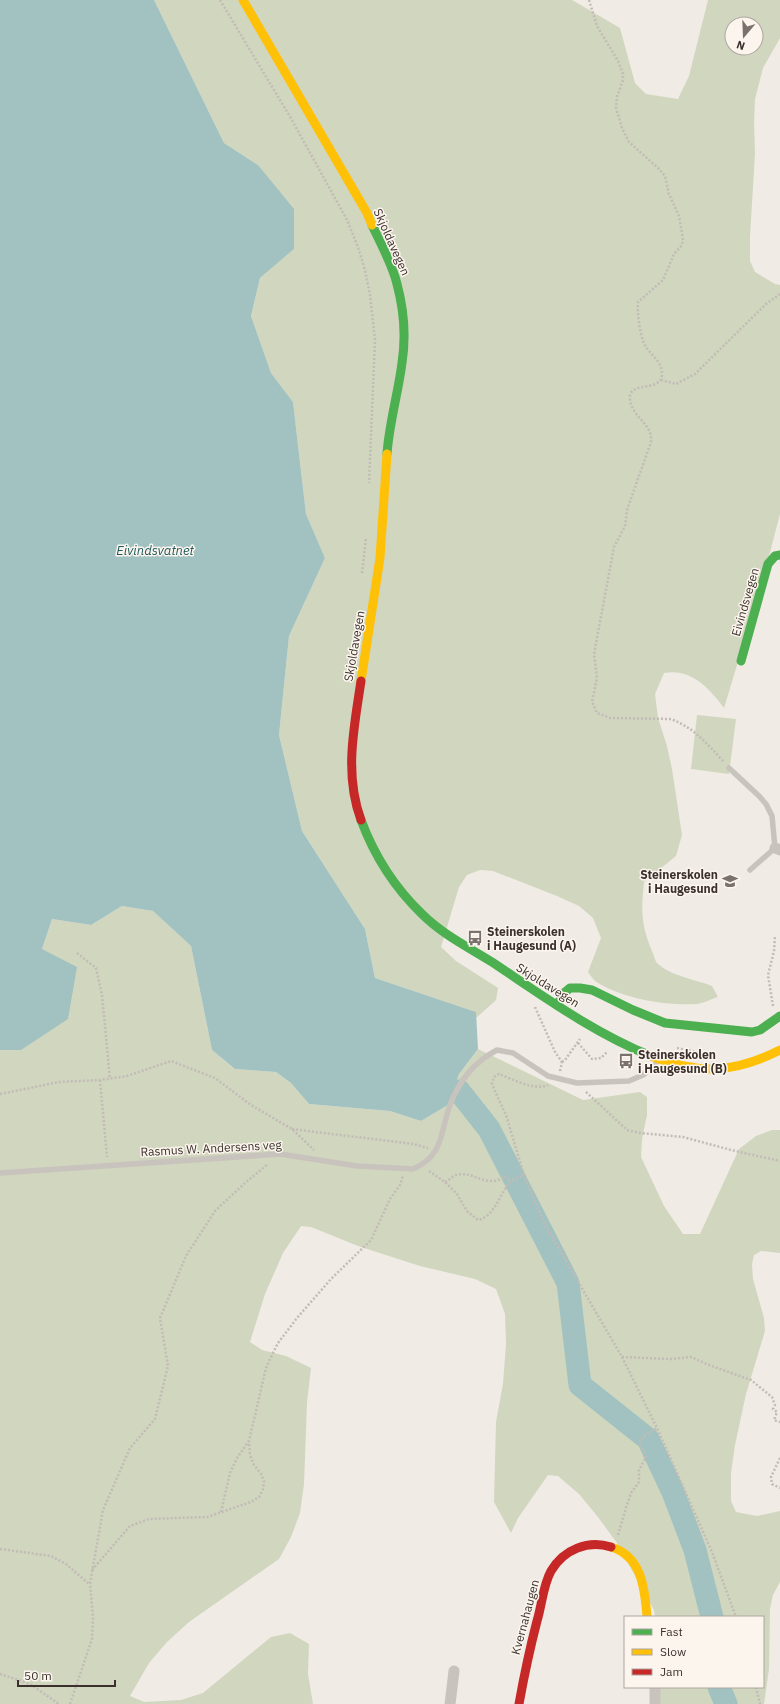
<svg xmlns="http://www.w3.org/2000/svg" width="780" height="1704" viewBox="0 0 780 1704" font-family="'IBM Plex Sans',sans-serif">
<style>
.green{fill:#d1d6bf;fill-rule:evenodd}
.water{fill:#a1c2c1}
.lines{fill:none;stroke-linecap:round;stroke-linejoin:round}
.river{stroke:#a1c2c1;stroke-width:23}
.path{stroke:#c2bbb6;stroke-width:2.5;stroke-dasharray:2 2;stroke-linecap:butt}
.lane{stroke:#c9c3be;stroke-width:5.5}
.street{stroke:#c9c3be;stroke-width:11}
.fast{stroke:#4caf50;stroke-width:9}
.slow{stroke:#ffc107;stroke-width:9}
.jam{stroke:#c62828;stroke-width:9}
.labels{text-anchor:middle;dominant-baseline:central;stroke-width:3;stroke-linejoin:round;paint-order:stroke}
.street-label{font-size:12px;fill:#3b302b;stroke:#fbf5ee}
.poi-label{font-size:12px;font-weight:bold;fill:#3b302b;stroke:#fbf5ee;text-anchor:start}
.water-label{font-size:13px;font-style:italic;fill:#1f5a5e;stroke:#fbf5ee}
</style>
<rect width="100%" height="100%" fill="#f0ebe5"/>
<g class="green">
<path d="M 154,0 L 572,0 L 620,28 L 635,83 L 646,94 L 678,99 L 689,76 L 708,0 L 780,0 L 780,38 L 763,68 L 755,99 L 754,123 L 755,153 L 750,237 L 750,261 L 755,272 L 775,284 L 780,285 L 780,514 L 763,579 L 724,708 C 709,688 691,668 664,673 L 655,694 L 658,718 L 667,746 L 672,769 L 682,835 L 676,856 L 644,882 C 641,910 641,925 652,951 C 654,955 655,962 658,964 C 673,977 695,979 712,986 L 718,997 C 711,999 704,1003 697,1004 C 666,1006 625,999 598,983 C 594,981 591,976 588,972 L 601,938 L 593,918 L 579,906 L 557,896 L 493,871 L 480,870 L 467,875 L 459,887 L 441,947 L 456,961 L 498,988 L 496,1000 L 476,1018 L 476,1012 L 375,978 L 365,929 L 302,831 L 279,735 L 289,636 L 325,558 L 306,514 L 293,402 L 271,373 L 251,316 L 260,278 L 294,249 L 258,165 L 224,143 ZM 732,24 L 756,24 L 756,48 L 732,48 Z"/>
<polygon points="697,715 736,719 729,774 691,769"/>
<polygon points="122,906 153,911 191,946 212,1050 235,1069 276,1072 291,1083 309,1104 390,1111 421,1121 448,1105 459,1074 478,1049 583,1100 640,1092 647,1097 647,1115 642,1139 641,1157 664,1206 683,1234 700,1234 739,1149 756,1136 772,1130 780,1130 780,1253 761,1251 754,1255 752,1264 753,1279 764,1318 765,1331 746,1394 735,1445 731,1473 731,1501 736,1512 757,1516 780,1511 780,1582 773,1595 770,1609 769,1669 764,1704 657,1704 655,1687 763,1687 763,1617 655,1617 654,1610 617,1543 598,1517 579,1494 558,1476 548,1475 518,1518 511,1533 494,1502 496,1422 503,1384 506,1344 505,1314 496,1289 475,1279 420,1266 358,1246 311,1227 301,1226 283,1253 265,1294 250,1342 262,1350 286,1356 311,1368 307,1402 304,1484 300,1513 291,1537 279,1559 189,1622 167,1642 149,1663 130,1696 144,1702 181,1700 203,1693 271,1637 290,1633 309,1644 308,1674 313,1704 0,1704 0,1050 21,1050 42,949 52,919 91,925"/>
</g>
<polygon class="water" points="0,0 154,0 224,143 258,165 294,209 294,249 260,278 251,316 271,373 293,402 306,514 325,558 289,636 279,735 302,831 365,929 375,978 476,1012 478,1049 459,1074 448,1105 421,1121 390,1111 309,1104 291,1083 276,1072 235,1069 212,1050 191,946 153,911 122,906 91,925 52,919 42,949 77,967 68,1019 21,1050 0,1050"/>
<g class="lines">
<g class="river">
<polyline points="459,1091 489,1129 568,1283 580,1385 648,1439 673,1492 695,1550 712,1617"/>
<polyline points="719,1687 726,1704"/>
</g>
<g class="path">
<polyline points="220,0 292,120 347,220 358,247 365,270 370,295 375,340 369,483"/>
<path d="M 589,0 L 597,26 L 618,61 L 623,74 L 623,80 L 617,97 L 616,108 L 622,128 L 629,142 L 659,169 L 665,176 L 669,194 L 679,216 L 683,240 L 682,245 L 674,254 L 663,280 L 638,302 C 637,313 640,338 646,347 C 652,356 663,363 662,375 C 660,393 627,380 630,400 C 632,417 653,424 651,442 L 627,510 L 625,526 L 614,547 L 594,654 L 597,678 L 592,702 L 597,713 L 610,718 L 671,719 C 696,729 706,743 724,762"/>
<polyline points="661,380 676,384 695,374 766,304 780,294"/>
<polyline points="362,573 366,538"/>
<polyline points="77,953 96,968 102,995 110,1079"/>
<polyline points="773,1006 768,975 774,951 775,936"/>
<polyline points="535,1007 555,1052 562,1062"/>
<polyline points="578,1043 592,1059 601,1058 607,1052"/>
<polyline points="677,1048 703,1053"/>
<polyline points="562,1062 565,1060 580,1039"/>
<polyline points="560,1071 562,1062"/>
<polyline points="100,1080 107,1157"/>
<polyline points="586,1092 627,1130 640,1133 683,1137 731,1150 780,1161"/>
<polyline points="0,1094 59,1082 100,1080 127,1076 171,1061 215,1078 251,1105 292,1129 314,1150"/>
<polyline points="292,1129 413,1144 428,1148"/>
<path d="M 429,1171 L 445,1182 L 457,1194 L 467,1211 L 478,1220 C 495,1216 499,1195 510,1182 C 513,1179 520,1177 524,1175 L 545,1225 L 622,1357 L 657,1428 L 712,1552 L 736,1617"/>
<path d="M 524,1175 L 506,1115 L 494,1089 L 492,1083 L 494,1077 L 499,1074 C 513,1079 533,1091 548,1085"/>
<path d="M 445,1182 C 449,1180 453,1176 456,1175 C 474,1170 487,1190 505,1176 L 511,1181"/>
<polyline points="622,1357 671,1359 691,1357 709,1365 751,1380 772,1397 775,1405 773,1409 777,1412 774,1420 780,1422"/>
<polyline points="780,1458 771,1477 772,1484 780,1488"/>
<polyline points="221,1512 230,1473 237,1458 249,1441"/>
<path d="M 618,1535 L 626,1508 L 631,1493 L 639,1482 L 639,1470 L 646,1457 C 645,1453 639,1446 640,1442 C 641,1437 652,1431 657,1428"/>
<polyline points="0,1549 51,1556 66,1564 89,1584"/>
<polyline points="92,1570 130,1526 149,1519 207,1517 251,1502 259,1497 263,1489 264,1481 261,1474 254,1465 250,1455 249,1441 266,1368 272,1355 278,1343 297,1318 331,1279 371,1240 390,1199 400,1185 403,1176"/>
<polyline points="0,1674 30,1684 59,1704"/>
<polyline points="756,1687 760,1704"/>
<polyline points="70,1704 92,1639 93,1617 90,1584 103,1510 130,1448 155,1419 168,1366 160,1318 186,1256 215,1211 245,1183 268,1164"/>
</g>
<g class="lane">
<polyline points="729,768 759,796 766,804 772,816 775,848 750,870"/>
<path d="M 0,1173 L 280,1154 L 357,1166 L 413,1169 C 444,1156 440,1132 450,1105 C 459,1081 474,1062 497,1050 L 513,1053 L 548,1076 L 577,1083 L 629,1081 L 643,1075 L 653,1067 L 658,1060"/>
</g>
<g class="street">
<polyline points="775,848 780,850"/>
<polyline points="655,1687 655,1704"/>
<polyline points="450,1704 454,1671"/>
</g>
<g class="fast">
<path d="M 372,225 C 380,242 393,266 397,284 C 404,310 406,337 402,363 C 398,394 389,424 387,454"/>
<polyline points="741,661 768,564 775,556 780,555"/>
<path d="M 361,820 C 374,855 395,888 422,914 C 442,934 468,947 492,962 C 543,996 594,1033 651,1056"/>
<polyline points="557,1005 564,993 570,988 580,988 592,990 633,1010 665,1023 752,1032 760,1030 780,1016"/>
</g>
<g class="slow">
<polyline points="243,0 367,213 372,225"/>
<polyline points="361,681 380,558 387,454"/>
<path d="M 651,1056 C 698,1075 735,1073 780,1050"/>
<path d="M 611,1547 C 642,1556 645,1590 647,1617"/>
</g>
<g class="jam">
<path d="M 361,681 C 354,728 344,774 361,820"/>
<path d="M 519,1704 C 524,1676 530,1648 537,1621 C 542,1605 543,1585 551,1571 C 564,1549 588,1540 611,1547"/>
</g>
</g>
<defs>
<symbol id="school-bare" viewBox="-9 -9 18 18"><path d="M0-5L7-2L0 1L-7-2ZM-4 1L0 2.5L4 1V4Q0 6-4 4Z" fill="#7a716c" stroke="#fbf5ee" stroke-width="2.5" paint-order="stroke"/></symbol>
<symbol id="bus-bare" viewBox="-9 -9 18 18"><path d="M-5-6H5V4H4V6H2V4H-2V6H-4V4H-5ZM-3.5-4V0h7V-4ZM-3.5 1.2v1.5H-2V1.2ZM2 1.2v1.5H3.5V1.2Z" fill="#7a716c" stroke="#fbf5ee" stroke-width="2.5" paint-order="stroke"/></symbol>
</defs>
<g fill-rule="evenodd">
<use href="#school-bare" x="719" y="870" width="22" height="22"/>
<use href="#bus-bare" x="464" y="927" width="22" height="22"/>
<use href="#bus-bare" x="615" y="1050" width="22" height="22"/>
</g>
<g class="labels">
<g class="street-label">
<text transform="translate(392 242) rotate(66)">Skjoldavegen</text>
<text transform="translate(745 602) rotate(-74)">Eivindsvegen</text>
<text transform="translate(354 646) rotate(-80)">Skjoldavegen</text>
<text transform="translate(548 985) rotate(32)">Skjoldavegen</text>
<text transform="translate(211 1148) rotate(-3)">Rasmus W. Andersens veg</text>
<text transform="translate(525 1617) rotate(-75)">Kvernahaugen</text>
</g>
<g class="poi-label">
<text x="718" y="874" text-anchor="end">Steinerskolen<tspan x="718" dy="14">i Haugesund</tspan></text>
<text x="487" y="931">Steinerskolen<tspan x="487" dy="14">i Haugesund (A)</tspan></text>
<text x="638" y="1054">Steinerskolen<tspan x="638" dy="14">i Haugesund (B)</tspan></text>
</g>
<g class="water-label">
<text x="155" y="550">Eivindsvatnet</text>
</g>
</g>
<rect x="624" y="1616" width="140" height="72" fill="#fbf5ee" stroke="#aea6a0"/>
<rect x="632" y="1629" width="20" height="6" fill="#4caf50" stroke="#aea6a0"/>
<text x="660" y="1636" font-size="12" fill="#3b302b">Fast</text>
<rect x="632" y="1649" width="20" height="6" fill="#ffc107" stroke="#aea6a0"/>
<text x="660" y="1656" font-size="12" fill="#3b302b">Slow</text>
<rect x="632" y="1669" width="20" height="6" fill="#c62828" stroke="#aea6a0"/>
<text x="660" y="1676" font-size="12" fill="#3b302b">Jam</text>
<g transform="translate(744 36) rotate(199)"><circle r="19" fill="#fbf5ee" stroke="#aea6a0"/>
<path d="M0-3L7 15L0 10L-7 15Z" fill="#7a716c"/>
<text y="-6" font-size="11" font-weight="bold" text-anchor="middle" fill="#3b302b">N</text>
</g>
<path d="M18 1680v6h97v-6" fill="none" stroke="#3b302b" stroke-width="2"/>
<text x="24" y="1680" font-size="12" fill="#3b302b" stroke="#fbf5ee" stroke-width="3" paint-order="stroke">50 m</text>
</svg>
